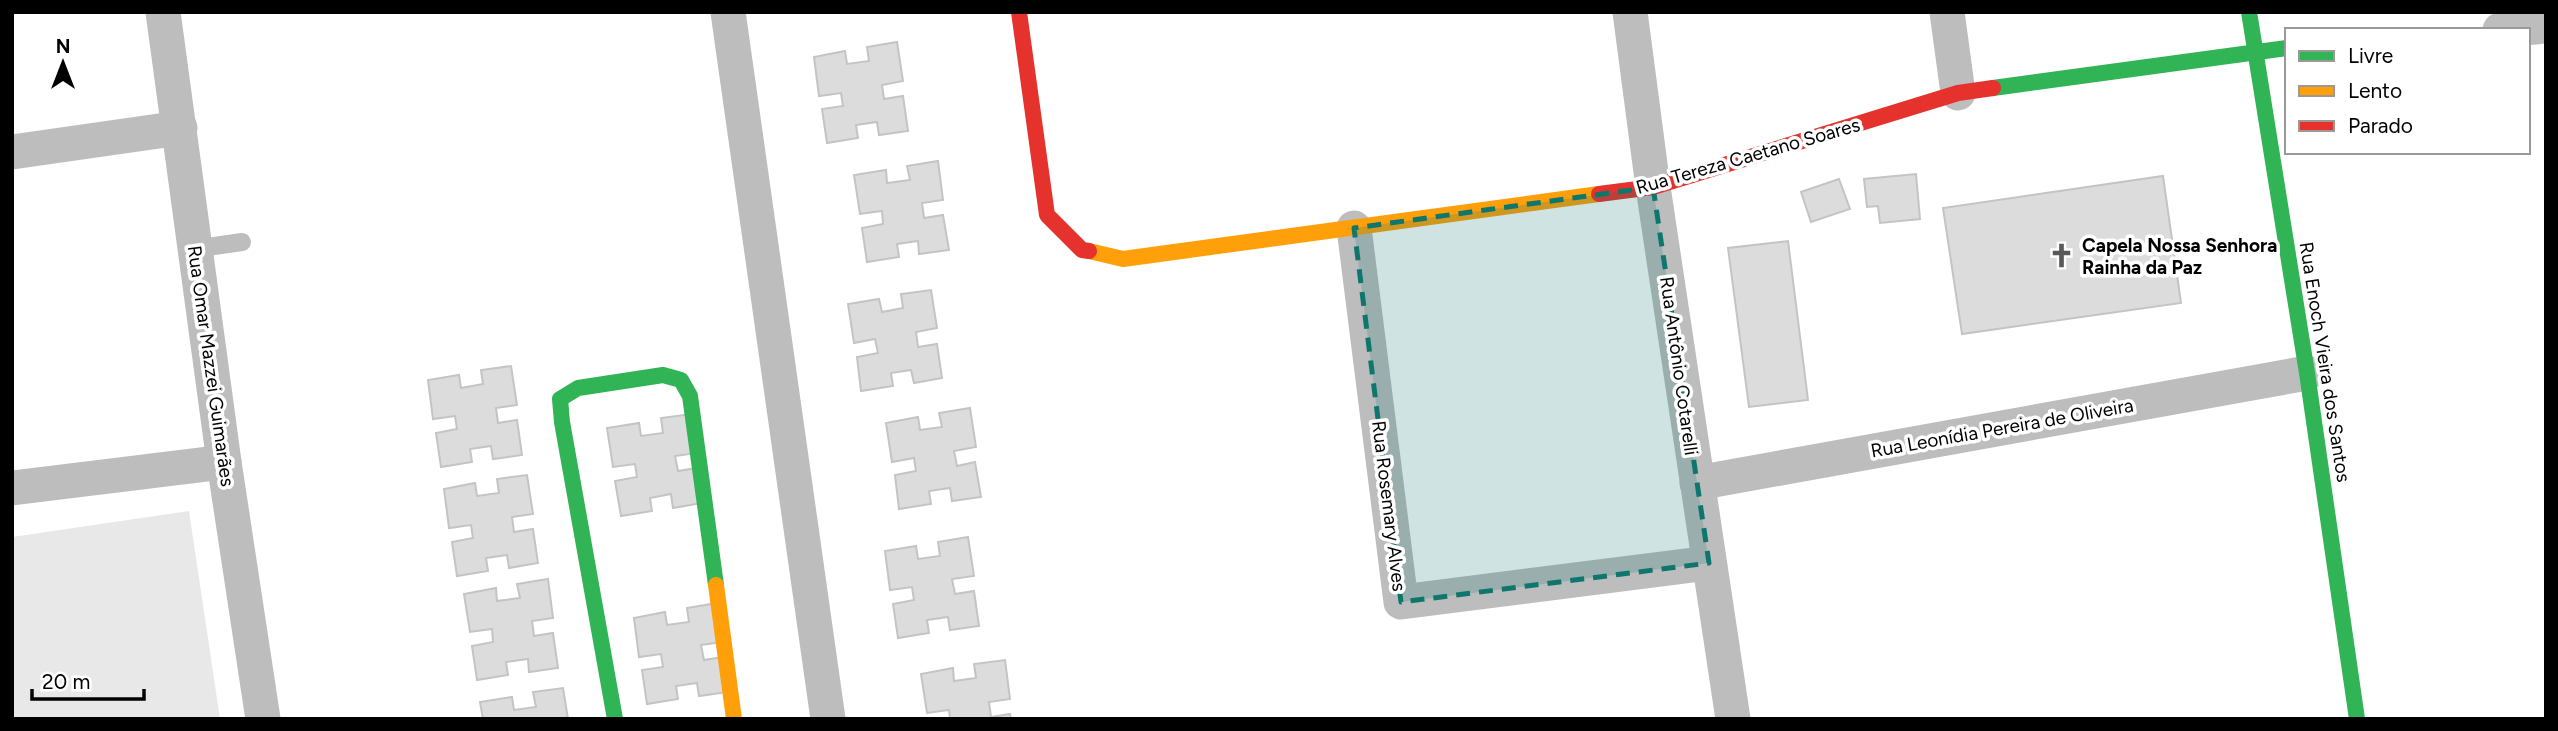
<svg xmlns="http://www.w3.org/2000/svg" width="2558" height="731" viewBox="0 0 2558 731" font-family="Figtree,sans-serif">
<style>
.green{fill:#e8e8e8}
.building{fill:#dcdcdc;stroke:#c4c4c4;stroke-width:2}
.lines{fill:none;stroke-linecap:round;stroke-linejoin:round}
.lane{stroke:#bdbdbd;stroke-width:18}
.street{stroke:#bdbdbd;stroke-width:35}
.fast{stroke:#30b455;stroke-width:16}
.slow{stroke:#ff9f0a;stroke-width:16}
.jam{stroke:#e5322d;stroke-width:16}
.marked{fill:#0f766e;fill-opacity:0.2;stroke:#0f766e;stroke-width:5;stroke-dasharray:14 9;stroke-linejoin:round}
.labels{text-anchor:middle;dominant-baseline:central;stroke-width:7;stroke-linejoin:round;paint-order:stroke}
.street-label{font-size:19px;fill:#000;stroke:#fff}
.poi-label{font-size:19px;font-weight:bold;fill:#000;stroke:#fff;text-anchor:start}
</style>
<rect width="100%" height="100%" fill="#fff"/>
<polygon class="green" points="189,511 220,719 12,719 12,537"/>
<g class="building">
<polygon points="897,42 903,81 882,85 884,99 903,96 908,131 879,135 877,122 856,125 858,138 827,143 822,109 843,106 841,93 819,96 814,57 845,51 847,64 869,61 867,47"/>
<polygon points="938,161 943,200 922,203 924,218 943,215 949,250 919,254 918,241 897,244 899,257 867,262 862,228 883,224 882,211 860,214 854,175 886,170 887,183 910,180 907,166"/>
<polygon points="1916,174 1920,219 1880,223 1878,206 1867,207 1864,179"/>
<polygon points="2163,176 2181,303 1962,334 1943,208"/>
<polygon points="1839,179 1850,209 1811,222 1801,192"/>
<polygon points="1788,241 1808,400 1749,407 1728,248"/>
<polygon points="931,290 937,328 916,332 918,347 937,344 942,378 914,383 911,370 891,373 893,386 861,391 857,357 878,353 875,339 854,343 848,304 879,299 882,312 903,308 901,294"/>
<polygon points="511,366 517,405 496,408 498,423 517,420 522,455 493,459 491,446 470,449 472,462 441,467 436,433 457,429 455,416 433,419 428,380 459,375 461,388 483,384 481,370"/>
<polygon points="970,408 976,447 954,451 957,466 975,462 981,497 952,501 950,488 929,491 931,504 899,509 895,475 916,471 914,458 892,462 886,423 918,417 920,430 942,427 939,413"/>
<polygon points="691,414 697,453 675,456 678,471 697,468 702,503 673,508 671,494 650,498 652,511 621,516 615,481 637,477 635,464 613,467 607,428 639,423 641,436 663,433 661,418"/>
<polygon points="527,475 533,514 512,517 514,532 533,529 538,563 509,568 507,555 486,558 488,571 457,576 452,542 473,538 471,525 449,528 444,489 475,483 477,496 499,493 497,479"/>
<polygon points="968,537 974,576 952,579 955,594 974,591 979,626 950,630 948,617 927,620 929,633 898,638 893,604 914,600 912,587 890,590 885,551 916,546 918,559 940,556 938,542"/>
<polygon points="548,579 553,618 532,621 534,636 553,633 558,668 529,672 528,659 506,662 508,675 477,680 472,646 493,642 492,629 470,632 464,594 496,588 497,601 520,598 517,584"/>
<polygon points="717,603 723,642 701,645 704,660 723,657 728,692 699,696 697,683 676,686 678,699 647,704 642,670 663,667 661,654 639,657 634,618 665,612 667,625 689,622 687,608"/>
<polygon points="1005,660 1010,699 989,702 991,717 1010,714 1011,719 950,719 949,710 927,713 921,674 953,668 954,681 976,678 974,664"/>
<polygon points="563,688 568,719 483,719 480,702 512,697 514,710 536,707 533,692"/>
</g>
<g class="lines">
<polyline class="lane" points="194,249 242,242"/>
<g class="street">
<polyline points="163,12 224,462 263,719"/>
<polyline points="728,12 828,719"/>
<polyline points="1630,12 1653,187 1733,719"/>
<polyline points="1947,12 1958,93"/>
<polyline points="2500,30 2546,26"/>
<polyline points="12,152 180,128"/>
<polyline points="1354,228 1401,602 1709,563"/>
<polyline points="1697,483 2307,373"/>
<polyline points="12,488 224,462"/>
</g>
<g class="fast">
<polyline points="2249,12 2307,373 2357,719"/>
<polyline points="1993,88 2287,48"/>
<polyline points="615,719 562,422 560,399 578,388 663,375 681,380 690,396 716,585"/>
</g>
<g class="slow">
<polyline points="1089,251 1123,259 1599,194"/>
<polyline points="716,585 734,719"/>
</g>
<g class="jam">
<polyline points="1019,12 1047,215 1082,250 1089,251"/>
<polyline points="1599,194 1653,187 1958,93 1993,88"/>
</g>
</g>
<path class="marked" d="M 1653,187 L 1709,563 L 1401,602 L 1354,228 Z"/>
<defs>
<symbol id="church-bare" viewBox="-9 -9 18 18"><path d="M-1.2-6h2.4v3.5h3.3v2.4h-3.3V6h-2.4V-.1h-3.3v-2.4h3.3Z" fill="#595959" stroke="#fff" stroke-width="2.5" paint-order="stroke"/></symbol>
</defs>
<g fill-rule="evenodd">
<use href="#church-bare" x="2044" y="238" width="35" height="35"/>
</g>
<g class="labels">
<g class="street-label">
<text transform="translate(1748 156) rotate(-16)">Rua Tereza Caetano Soares</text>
<text transform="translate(2325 362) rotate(81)">Rua Enoch Vieira dos Santos</text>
<text transform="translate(211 366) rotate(82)">Rua Omar Mazzei Guimarães</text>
<text transform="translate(1679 366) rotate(82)">Rua Antônio Cotarelli</text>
<text transform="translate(2002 428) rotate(-10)">Rua Leonídia Pereira de Oliveira</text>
<text transform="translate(1389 506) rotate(83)">Rua Rosemary Alves</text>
</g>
<g class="poi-label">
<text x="2082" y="245">Capela Nossa Senhora<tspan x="2082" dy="22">Rainha da Paz</tspan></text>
</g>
</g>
<rect width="2558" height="731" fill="none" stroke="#000000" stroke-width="28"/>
<rect x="2285" y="28" width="245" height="126" fill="#ffffff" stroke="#999999" stroke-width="2"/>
<rect x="2299" y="51" width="35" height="10" fill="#30b455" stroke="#999999" stroke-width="2"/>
<text x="2348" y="63" font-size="21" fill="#000000">Livre</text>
<rect x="2299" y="86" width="35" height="10" fill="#ff9f0a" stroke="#999999" stroke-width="2"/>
<text x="2348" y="98" font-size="21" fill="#000000">Lento</text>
<rect x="2299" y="121" width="35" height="10" fill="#e5322d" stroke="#999999" stroke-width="2"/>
<text x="2348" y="133" font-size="21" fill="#000000">Parado</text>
<g transform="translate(63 63)" stroke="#ffffff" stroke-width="5" paint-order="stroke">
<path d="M0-5L12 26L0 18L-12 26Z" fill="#000000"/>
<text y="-10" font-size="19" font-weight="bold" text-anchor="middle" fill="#000000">N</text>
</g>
<path d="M32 689v10h112v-10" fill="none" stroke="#000000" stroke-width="3.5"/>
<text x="42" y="689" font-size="21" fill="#000000" stroke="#ffffff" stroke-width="5" paint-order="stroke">20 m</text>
</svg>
